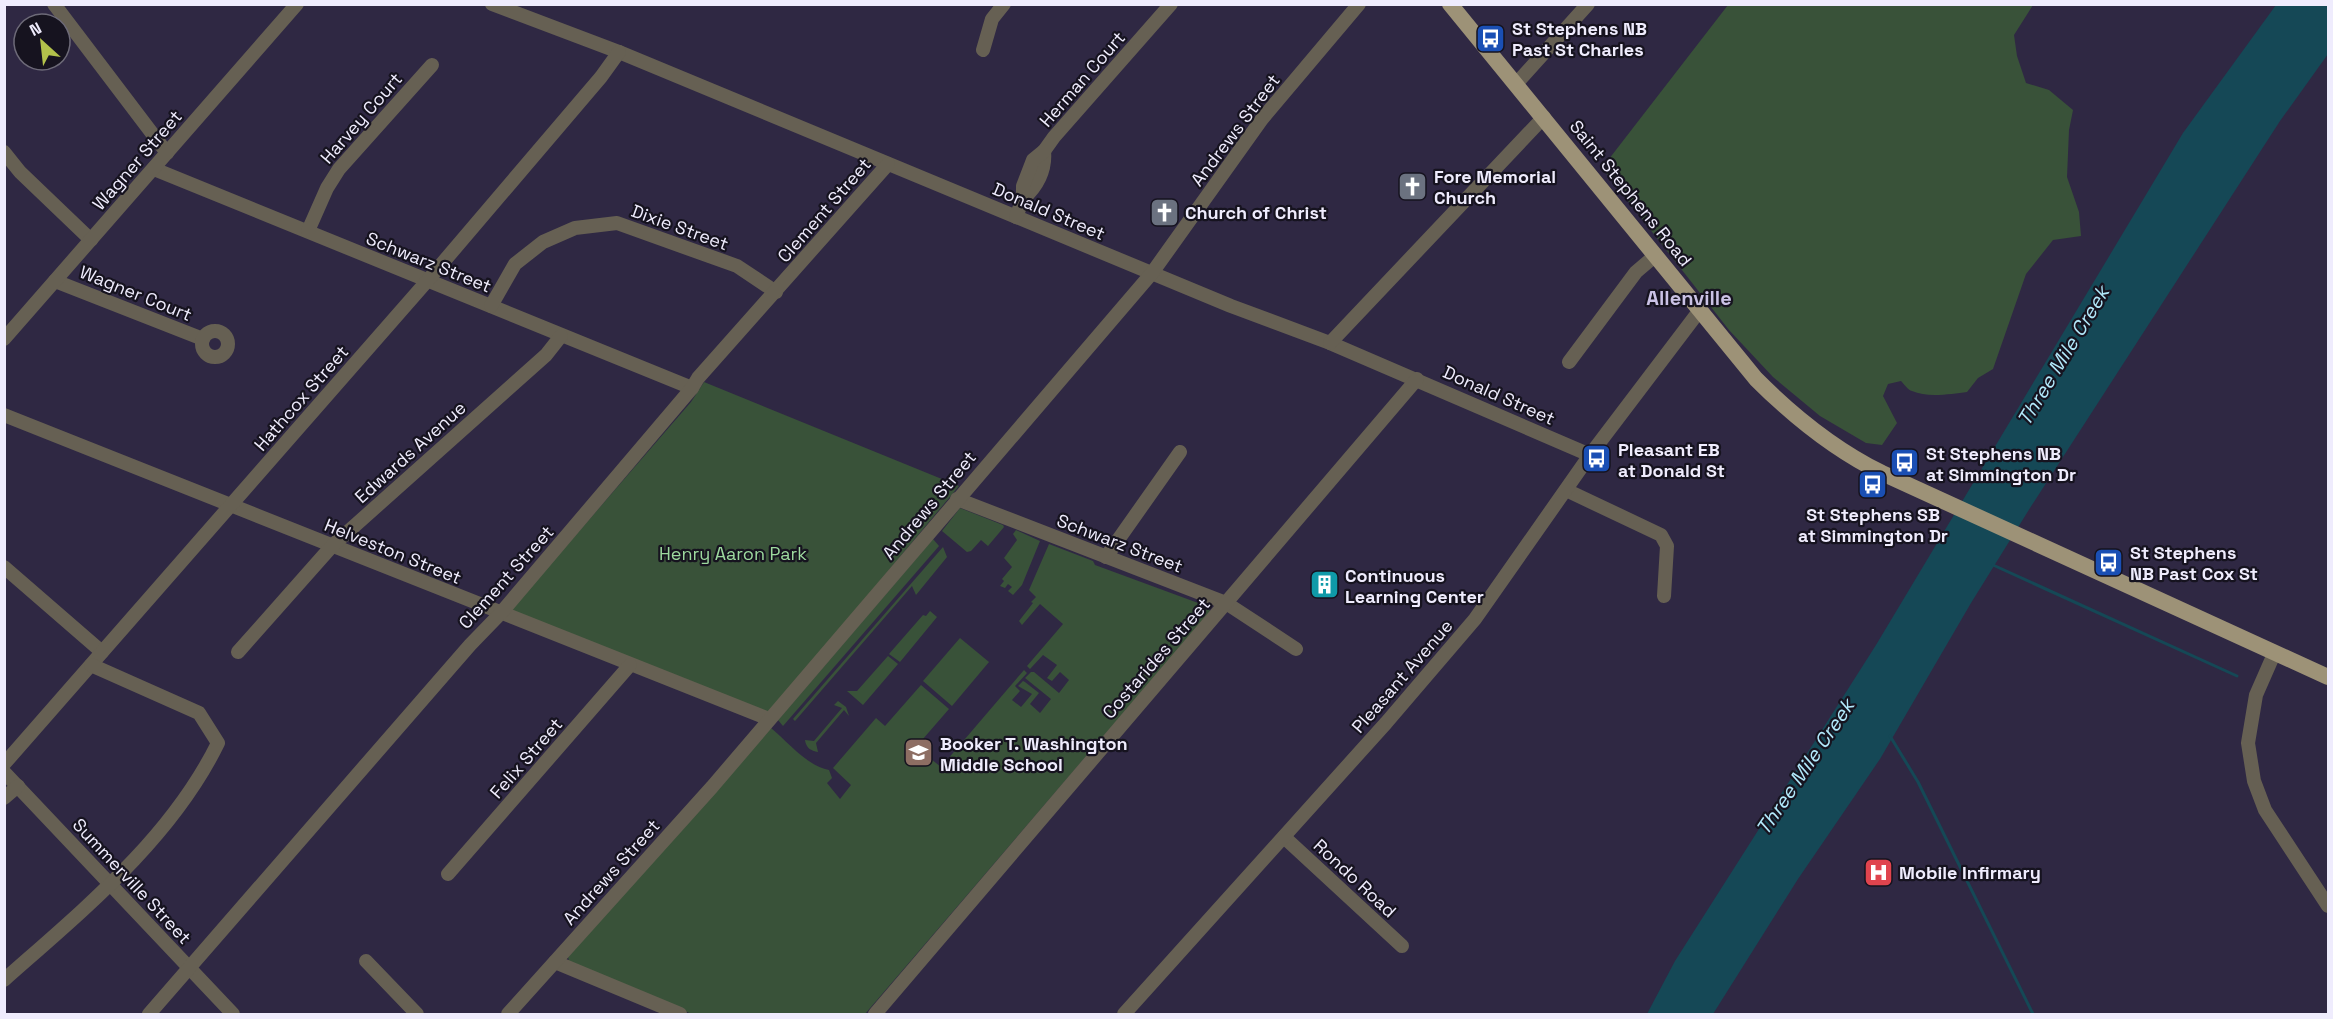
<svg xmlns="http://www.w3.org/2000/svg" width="2333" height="1019" viewBox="0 0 2333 1019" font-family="'Space Grotesk',sans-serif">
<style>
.green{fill:#395239}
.water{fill:#154856}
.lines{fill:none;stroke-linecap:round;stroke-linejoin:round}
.stream{stroke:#154856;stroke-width:3}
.minor{stroke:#666053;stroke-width:14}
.major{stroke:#9d9277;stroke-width:16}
.labels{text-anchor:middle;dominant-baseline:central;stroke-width:4.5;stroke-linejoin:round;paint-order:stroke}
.poi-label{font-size:18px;font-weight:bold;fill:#efecfd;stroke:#16131f;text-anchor:start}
.street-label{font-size:18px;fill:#efecfd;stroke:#16131f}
.park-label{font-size:18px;fill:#9dd99e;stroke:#16131f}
.neighbourhood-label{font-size:20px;font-weight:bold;fill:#cac2e5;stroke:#16131f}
.water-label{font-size:20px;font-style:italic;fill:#b2e9fb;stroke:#16131f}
</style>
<rect width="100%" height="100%" fill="#2f2843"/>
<g class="green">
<path d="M 1728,5 L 2033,5 L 2014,35 L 2017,56 L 2026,83 L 2049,90 L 2073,110 L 2069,130 L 2067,177 L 2079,212 L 2081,236 L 2053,240 L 2026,274 L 1993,369 L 1978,378 L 1967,392 C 1951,394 1927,398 1912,391 C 1908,390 1904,384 1901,381 L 1888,384 L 1883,396 L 1897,423 L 1882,445 L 1866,443 L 1820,416 L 1773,377 L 1729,330 L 1602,168 Z"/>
<polygon points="704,382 959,486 768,715 509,612 691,402"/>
<polygon points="960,508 1003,525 1004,527 988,546 981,540 971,551 967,552 942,531"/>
<polygon points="1016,530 1040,541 1022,585 1013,595 1008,591 1012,587 1008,584 1005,588 1000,586 1004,581 1002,579 1012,567 1004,558 1017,540 1013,534"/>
<polygon points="933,539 939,546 783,726 778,720"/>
<path d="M 1049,544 L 1093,561 L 1095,565 L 1209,607 L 1210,612 L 865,1014 L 692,1014 L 570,965 L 568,957 L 771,728 C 788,742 807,766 829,770 L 832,778 L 827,783 L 840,799 L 851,785 L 833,768 L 876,718 L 885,726 L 921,685 L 949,709 L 916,747 L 941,767 L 1024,670 L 1027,673 L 1015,686 L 1020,691 L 1012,700 L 1021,707 L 1032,694 L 1018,686 L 1023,681 L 1025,682 L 1039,693 L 1030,704 L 1040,713 L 1051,699 L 1025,678 L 1031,672 L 1034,672 L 1059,693 L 1069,680 L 1060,672 L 1052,681 L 1047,678 L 1057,665 L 1043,655 L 1030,669 L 1027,666 L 1063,624 L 1040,604 L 1022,625 L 1019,621 L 1033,603 L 1031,602 L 1036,597 L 1029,590 Z"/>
<polygon points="943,547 947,557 916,595 912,586 795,721 793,719"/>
<polygon points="930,611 937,617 900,662 889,654 923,615 926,616"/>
<polygon points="960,638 989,662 952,706 923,681"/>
<polygon points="888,656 898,664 863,705 847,691 857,691"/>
<path d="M 838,701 L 846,707 L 849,716 L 844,710 L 816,743 L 818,752 C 811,751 806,748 805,740 L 814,741 L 842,708 L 834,705 Z"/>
</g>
<polygon class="water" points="2276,5 2328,5 2328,54 2280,121 2030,508 1971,603 1880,759 1798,879 1713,1014 1647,1014 1675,961 1876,645 2183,133"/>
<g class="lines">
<g class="stream">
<polyline points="1993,565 2237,676"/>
<polyline points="1890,736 1918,782 2033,1014"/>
</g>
<g class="minor">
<polyline points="54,4 167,153"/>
<polyline points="492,4 619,52 1231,306 1330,343 1590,455"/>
<polyline points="983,50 992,19 1004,4"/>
<polyline points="1516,84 1588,4"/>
<polyline points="4,152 20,172 91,240"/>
<polyline points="154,169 692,388"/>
<path d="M 1023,199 C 1037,187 1046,170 1044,151"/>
<polyline points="1016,217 1023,199 1023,186 1033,160 1044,151 1054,137 1171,4"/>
<polyline points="308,231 327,188 339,169 432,65"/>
<polyline points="55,281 203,339"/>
<polyline points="491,306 515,264 543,242 575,228 617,223 737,266 776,292"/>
<circle cx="215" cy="344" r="13"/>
<polyline points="4,339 297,4"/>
<polyline points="1330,343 1544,117"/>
<polyline points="1569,362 1636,272 1656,255"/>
<polyline points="4,415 769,719"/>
<polyline points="1566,490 1661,535 1667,546 1664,596"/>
<polyline points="957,499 1226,603 1296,649"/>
<polyline points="1106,557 1180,452"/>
<polyline points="4,567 102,652"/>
<polyline points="238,652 332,546 546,355 561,336"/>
<polyline points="2274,654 2256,695 2248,743 2254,781 2265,810 2328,906"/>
<polyline points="4,764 428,280 601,77 619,52"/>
<polyline points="4,772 233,1014"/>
<polyline points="4,798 18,786"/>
<polyline points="1284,837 1402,946"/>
<polyline points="448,874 630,665"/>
<polyline points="366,961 417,1014"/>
<polyline points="555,962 680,1014"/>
<path d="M 4,980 C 83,910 171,839 218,743 L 199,713 L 91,665"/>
<polyline points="149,1014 470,645 500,614 692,388 698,378 888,164"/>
<polyline points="508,1014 712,787 1152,273 1262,119 1359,4"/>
<polyline points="875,1014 1417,379"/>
<polyline points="1124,1014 1386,723 1475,619 1590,455 1700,310"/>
</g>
<path class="major" d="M 1450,4 L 1756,379 C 1793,416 1835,450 1882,473 L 2328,677"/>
</g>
<defs>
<symbol id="bus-square" viewBox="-11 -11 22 22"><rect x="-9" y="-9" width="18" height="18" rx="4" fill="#1a4fb4" stroke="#16131f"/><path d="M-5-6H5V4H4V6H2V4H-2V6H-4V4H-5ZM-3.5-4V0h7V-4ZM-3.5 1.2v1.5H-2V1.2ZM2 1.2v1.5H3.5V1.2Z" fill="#fff"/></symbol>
<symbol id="church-square" viewBox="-11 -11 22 22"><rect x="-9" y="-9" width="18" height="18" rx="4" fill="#6b7280" stroke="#16131f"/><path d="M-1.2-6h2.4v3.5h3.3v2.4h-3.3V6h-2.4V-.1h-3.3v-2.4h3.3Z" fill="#fff"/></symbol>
<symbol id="building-square" viewBox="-11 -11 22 22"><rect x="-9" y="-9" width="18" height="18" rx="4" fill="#0f9aa8" stroke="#16131f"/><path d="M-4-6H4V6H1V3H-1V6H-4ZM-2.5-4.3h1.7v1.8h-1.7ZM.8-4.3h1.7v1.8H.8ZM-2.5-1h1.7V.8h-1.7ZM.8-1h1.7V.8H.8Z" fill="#fff"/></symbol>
<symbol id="school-square" viewBox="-11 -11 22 22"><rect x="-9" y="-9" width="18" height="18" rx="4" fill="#8d6e63" stroke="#16131f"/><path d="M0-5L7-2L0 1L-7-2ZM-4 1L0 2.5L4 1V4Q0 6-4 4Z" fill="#fff"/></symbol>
<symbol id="hospital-square" viewBox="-11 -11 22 22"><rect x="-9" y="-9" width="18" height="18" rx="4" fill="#e0444e" stroke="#16131f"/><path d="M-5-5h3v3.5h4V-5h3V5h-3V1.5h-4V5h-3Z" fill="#fff"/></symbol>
</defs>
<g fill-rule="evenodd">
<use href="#bus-square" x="1474" y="22" width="33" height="33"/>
<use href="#church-square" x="1396" y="170" width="33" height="33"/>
<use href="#church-square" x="1148" y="196" width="33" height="33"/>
<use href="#bus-square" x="1580" y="442" width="33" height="33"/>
<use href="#bus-square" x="1888" y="446" width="33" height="33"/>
<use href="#bus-square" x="1856" y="468" width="33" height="33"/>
<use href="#bus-square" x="2092" y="546" width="33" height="33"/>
<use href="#building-square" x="1308" y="568" width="33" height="33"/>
<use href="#school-square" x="902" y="736" width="33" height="33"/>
<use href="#hospital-square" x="1862" y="856" width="33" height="33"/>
</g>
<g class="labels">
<g class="poi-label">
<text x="1512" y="28">St Stephens NB<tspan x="1512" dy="21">Past St Charles</tspan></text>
<text x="1434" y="176">Fore Memorial<tspan x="1434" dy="21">Church</tspan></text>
<text x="1185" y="212">Church of Christ</text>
<text x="1618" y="449">Pleasant EB<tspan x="1618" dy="21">at Donald St</tspan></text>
<text x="1926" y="453">St Stephens NB<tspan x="1926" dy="21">at Simmington Dr</tspan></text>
<text x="1873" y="514" text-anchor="middle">St Stephens SB<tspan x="1873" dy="21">at Simmington Dr</tspan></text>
<text x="2130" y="552">St Stephens<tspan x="2130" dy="21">NB Past Cox St</tspan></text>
<text x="1345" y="575">Continuous<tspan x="1345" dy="21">Learning Center</tspan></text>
<text x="940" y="743">Booker T. Washington<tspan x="940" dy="21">Middle School</tspan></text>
<text x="1899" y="872">Mobile Infirmary</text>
</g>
<g class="street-label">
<text transform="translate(1082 79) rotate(-49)">Herman Court</text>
<text transform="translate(361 118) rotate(-49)">Harvey Court</text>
<text transform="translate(1235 130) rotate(-53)">Andrews Street</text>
<text transform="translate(137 160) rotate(-49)">Wagner Street</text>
<text transform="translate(1631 193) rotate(51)">Saint Stephens Road</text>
<text transform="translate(824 210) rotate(-49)">Clement Street</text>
<text transform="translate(1049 211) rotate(23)">Donald Street</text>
<text transform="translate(680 227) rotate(20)">Dixie Street</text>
<text transform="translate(429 262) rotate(22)">Schwarz Street</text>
<text transform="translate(136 293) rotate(22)">Wagner Court</text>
<text transform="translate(1499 395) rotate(24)">Donald Street</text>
<text transform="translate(301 398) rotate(-49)">Hathcox Street</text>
<text transform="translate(410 452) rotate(-42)">Edwards Avenue</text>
<text transform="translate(929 505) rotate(-50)">Andrews Street</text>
<text transform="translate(1120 543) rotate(21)">Schwarz Street</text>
<text transform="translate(393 551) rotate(22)">Helveston Street</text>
<text transform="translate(506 577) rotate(-48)">Clement Street</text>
<text transform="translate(1156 658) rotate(-49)">Costarides Street</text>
<text transform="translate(1402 676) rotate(-49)">Pleasant Avenue</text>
<text transform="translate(526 758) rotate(-49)">Felix Street</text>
<text transform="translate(611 872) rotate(-48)">Andrews Street</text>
<text transform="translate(1355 878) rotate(43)">Rondo Road</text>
<text transform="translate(132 881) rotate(47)">Summerville Street</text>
</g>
<g class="park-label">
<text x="733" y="553">Henry Aaron Park</text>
</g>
<g class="neighbourhood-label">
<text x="1689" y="298">Allenville</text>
</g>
<g class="water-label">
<text transform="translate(2063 356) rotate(-59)">Three Mile Creek</text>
<text transform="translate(1805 767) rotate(-56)">Three Mile Creek</text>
</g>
</g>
<rect width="2333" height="1019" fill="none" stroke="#efecfd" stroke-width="12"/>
<g transform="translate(42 42) rotate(333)"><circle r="28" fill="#16131f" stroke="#6d6a78" stroke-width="1.5"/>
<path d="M0-4.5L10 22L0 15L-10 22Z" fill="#b3c24b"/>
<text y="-9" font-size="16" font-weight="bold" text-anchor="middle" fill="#efecfd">N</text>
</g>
</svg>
